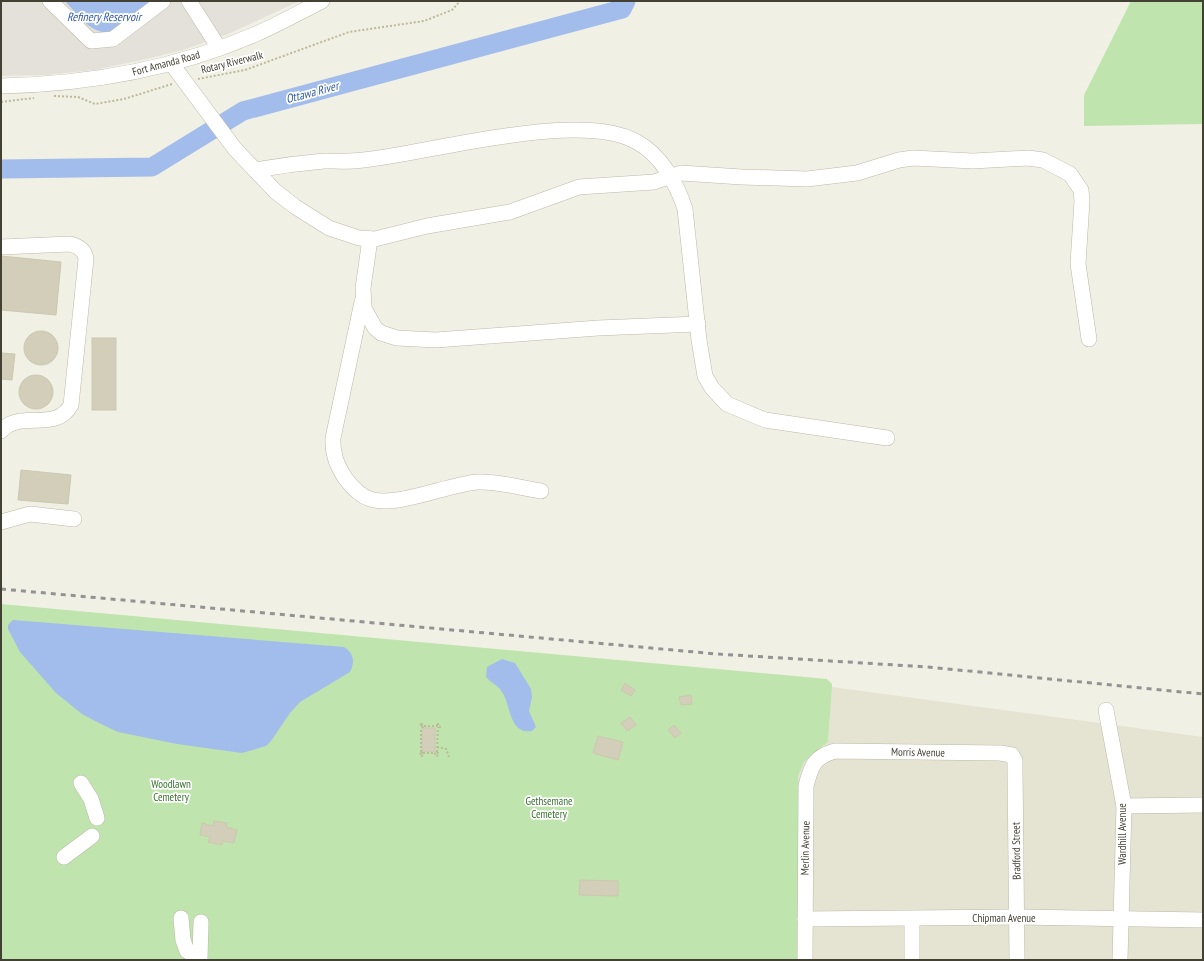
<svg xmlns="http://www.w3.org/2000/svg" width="1204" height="961" viewBox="0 0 1204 961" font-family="'PT Sans Narrow',sans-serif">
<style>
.residential{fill:#e5e3d2}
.industrial{fill:#e3e1d9}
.green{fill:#bfe4ae}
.water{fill:#a2bcec}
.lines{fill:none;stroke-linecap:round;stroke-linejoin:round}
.river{stroke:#a2bcec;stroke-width:19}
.building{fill:#d2ceba;stroke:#ccc8ae}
.minor-casing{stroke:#bcbaa7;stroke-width:16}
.path{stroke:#bdb999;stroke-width:2;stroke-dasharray:2 2;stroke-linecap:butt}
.minor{stroke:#fff;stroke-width:15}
.rail{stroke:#939393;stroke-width:3;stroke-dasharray:5 5;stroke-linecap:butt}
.labels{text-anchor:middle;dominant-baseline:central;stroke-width:3.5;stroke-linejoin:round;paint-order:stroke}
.street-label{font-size:11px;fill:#434034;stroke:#fff}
.park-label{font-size:11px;fill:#35712b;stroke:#fff}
.water-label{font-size:12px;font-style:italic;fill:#335ca9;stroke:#fff}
</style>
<rect width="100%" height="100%" fill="#f1f0e4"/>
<polygon class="residential" points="832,687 1203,737 1203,960 799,960 798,775 804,762 828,742"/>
<polygon class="industrial" points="1,1 300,1 228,34 183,50 142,60 94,70 46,75 1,76"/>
<g class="green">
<polygon points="1131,1 1203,1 1203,124 1084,126 1084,95"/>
<polygon points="1,604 827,679 832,684 832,687 828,742 804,762 798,776 799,960 1,960"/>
</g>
<g class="water">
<path d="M 65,1 L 149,1 L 145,7 L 108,33 C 88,31 78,15 65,1 Z"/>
<path d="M 13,620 L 344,647 C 354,653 355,662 350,672 L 300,702 L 290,713 L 271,741 L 266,746 L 242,753 L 177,744 L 118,732 L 99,723 L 82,714 L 56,693 L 20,652 L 8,629 L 8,625 Z"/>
<path d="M 502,659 L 515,663 L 531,689 L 532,697 L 529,711 L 536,727 L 532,731 C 509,735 511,705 502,692 C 498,685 491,683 486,677 L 487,667 Z"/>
</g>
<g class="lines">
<polyline class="river" points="1,169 152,167 243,111 622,9 626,1"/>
</g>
<g class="building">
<polygon points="1,256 61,262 56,315 1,310"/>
<circle cx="41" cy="348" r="17"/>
<rect x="92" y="338" width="24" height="72"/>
<polygon points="1,353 15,354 12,380 1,379"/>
<circle cx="36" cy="392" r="17"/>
<polygon points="21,470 71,475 68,504 18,500"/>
<polygon points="625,683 635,690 631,696 621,690"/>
<polygon points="691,695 692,704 681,705 679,697"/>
<polygon points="630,717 636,725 627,731 621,723"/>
<polygon points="674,725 681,733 675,738 668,730"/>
<polygon points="422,728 435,728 435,752 422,751"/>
<polygon points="598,736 623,742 618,760 593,753"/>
<polygon points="214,821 227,823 226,827 237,830 234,843 223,841 222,845 208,842 210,837 200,835 202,823 213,826"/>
<polygon points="580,880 618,881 618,896 579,895"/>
</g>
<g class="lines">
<defs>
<g id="minor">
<polyline points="50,1 91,41 113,39 163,1"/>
<polyline points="189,1 219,48"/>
<path d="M 171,63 L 235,149 L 255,170 C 278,166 301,163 324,161 C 337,161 350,162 363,160 C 430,153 581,109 637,142 C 661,155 677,184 685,209 L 699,340 L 705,376 L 712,388 L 727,404 L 765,420 L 887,438"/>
<path d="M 1,86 C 89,84 175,69 256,34 C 279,24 300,12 322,1"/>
<polyline points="255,170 275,191 294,206 329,228 359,238 375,239 427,226 510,212 579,187 654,182 681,173 742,177 807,179 857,173 899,160 913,158 973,161 1028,158 1043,160 1070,174 1081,190 1082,201 1078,264 1089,339"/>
<polyline points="370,239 363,288 364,308 375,328 381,333 397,338 436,340 598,328 698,324"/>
<path d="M 1,247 L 70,244 C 78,246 85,250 86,259 L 71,405 C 56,433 20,409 1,431"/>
<path d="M 362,302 L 333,438 C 332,454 337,465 345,478 C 351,486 360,496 370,499 C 397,508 448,484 478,482 C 498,481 521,488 541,491"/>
<polyline points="1,522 30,514 74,519"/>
<polyline points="1106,710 1124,806 1120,960"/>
<polyline points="81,783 91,799 97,818"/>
<polyline points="1124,806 1203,805"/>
<polyline points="64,857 92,836"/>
<polyline points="181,918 183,940 187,951 200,958 201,922"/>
<polyline points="805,919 1017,917 1203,920"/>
<path d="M 805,960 L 806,786 C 811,766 814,757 835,751 L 1000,753 L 1012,755 L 1015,761 L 1015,769 L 1017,960"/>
<polyline points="912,960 912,919"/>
</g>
</defs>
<use href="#minor" class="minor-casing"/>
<g class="path">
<polyline points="198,79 245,70 349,32 424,21 452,10 460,1"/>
<polyline points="54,96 78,97 95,104 124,99 172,84"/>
<polyline points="1,102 34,98"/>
<polygon points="421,724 423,725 423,727 420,726"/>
<polygon points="437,724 439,724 440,727 437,726"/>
<polyline points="424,726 437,726"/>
<polyline points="437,747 446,749 449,757"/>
<polyline points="421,752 421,728"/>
<polygon points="421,752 423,753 422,756 420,755"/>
<polyline points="437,752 438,727"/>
<polygon points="437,752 439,754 437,756 435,754"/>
<polyline points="423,753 435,753"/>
</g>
<use href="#minor" class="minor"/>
<polyline class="rail" points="1,589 717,654 928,667 1203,694"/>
</g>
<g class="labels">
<g class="street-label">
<text transform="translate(232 62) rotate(-14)">Rotary Riverwalk</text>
<text transform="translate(166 63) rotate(-15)">Fort Amanda Road</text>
<text transform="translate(918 752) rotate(1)">Morris Avenue</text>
<text transform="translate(1122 834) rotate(-90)">Wardhill Avenue</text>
<text transform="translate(805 848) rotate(-89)">Merlin Avenue</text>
<text transform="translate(1016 851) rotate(-91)">Bradford Street</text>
<text x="1004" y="918">Chipman Avenue</text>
</g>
<g class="park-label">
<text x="171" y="784">Woodlawn<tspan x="171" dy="13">Cemetery</tspan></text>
<text x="549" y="801">Gethsemane<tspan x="549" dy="13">Cemetery</tspan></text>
</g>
<g class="water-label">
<text x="104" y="16">Refinery Reservoir</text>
<text transform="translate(312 92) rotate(-15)">Ottawa River</text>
</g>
</g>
<rect width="1204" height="961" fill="none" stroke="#434034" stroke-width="4"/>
</svg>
